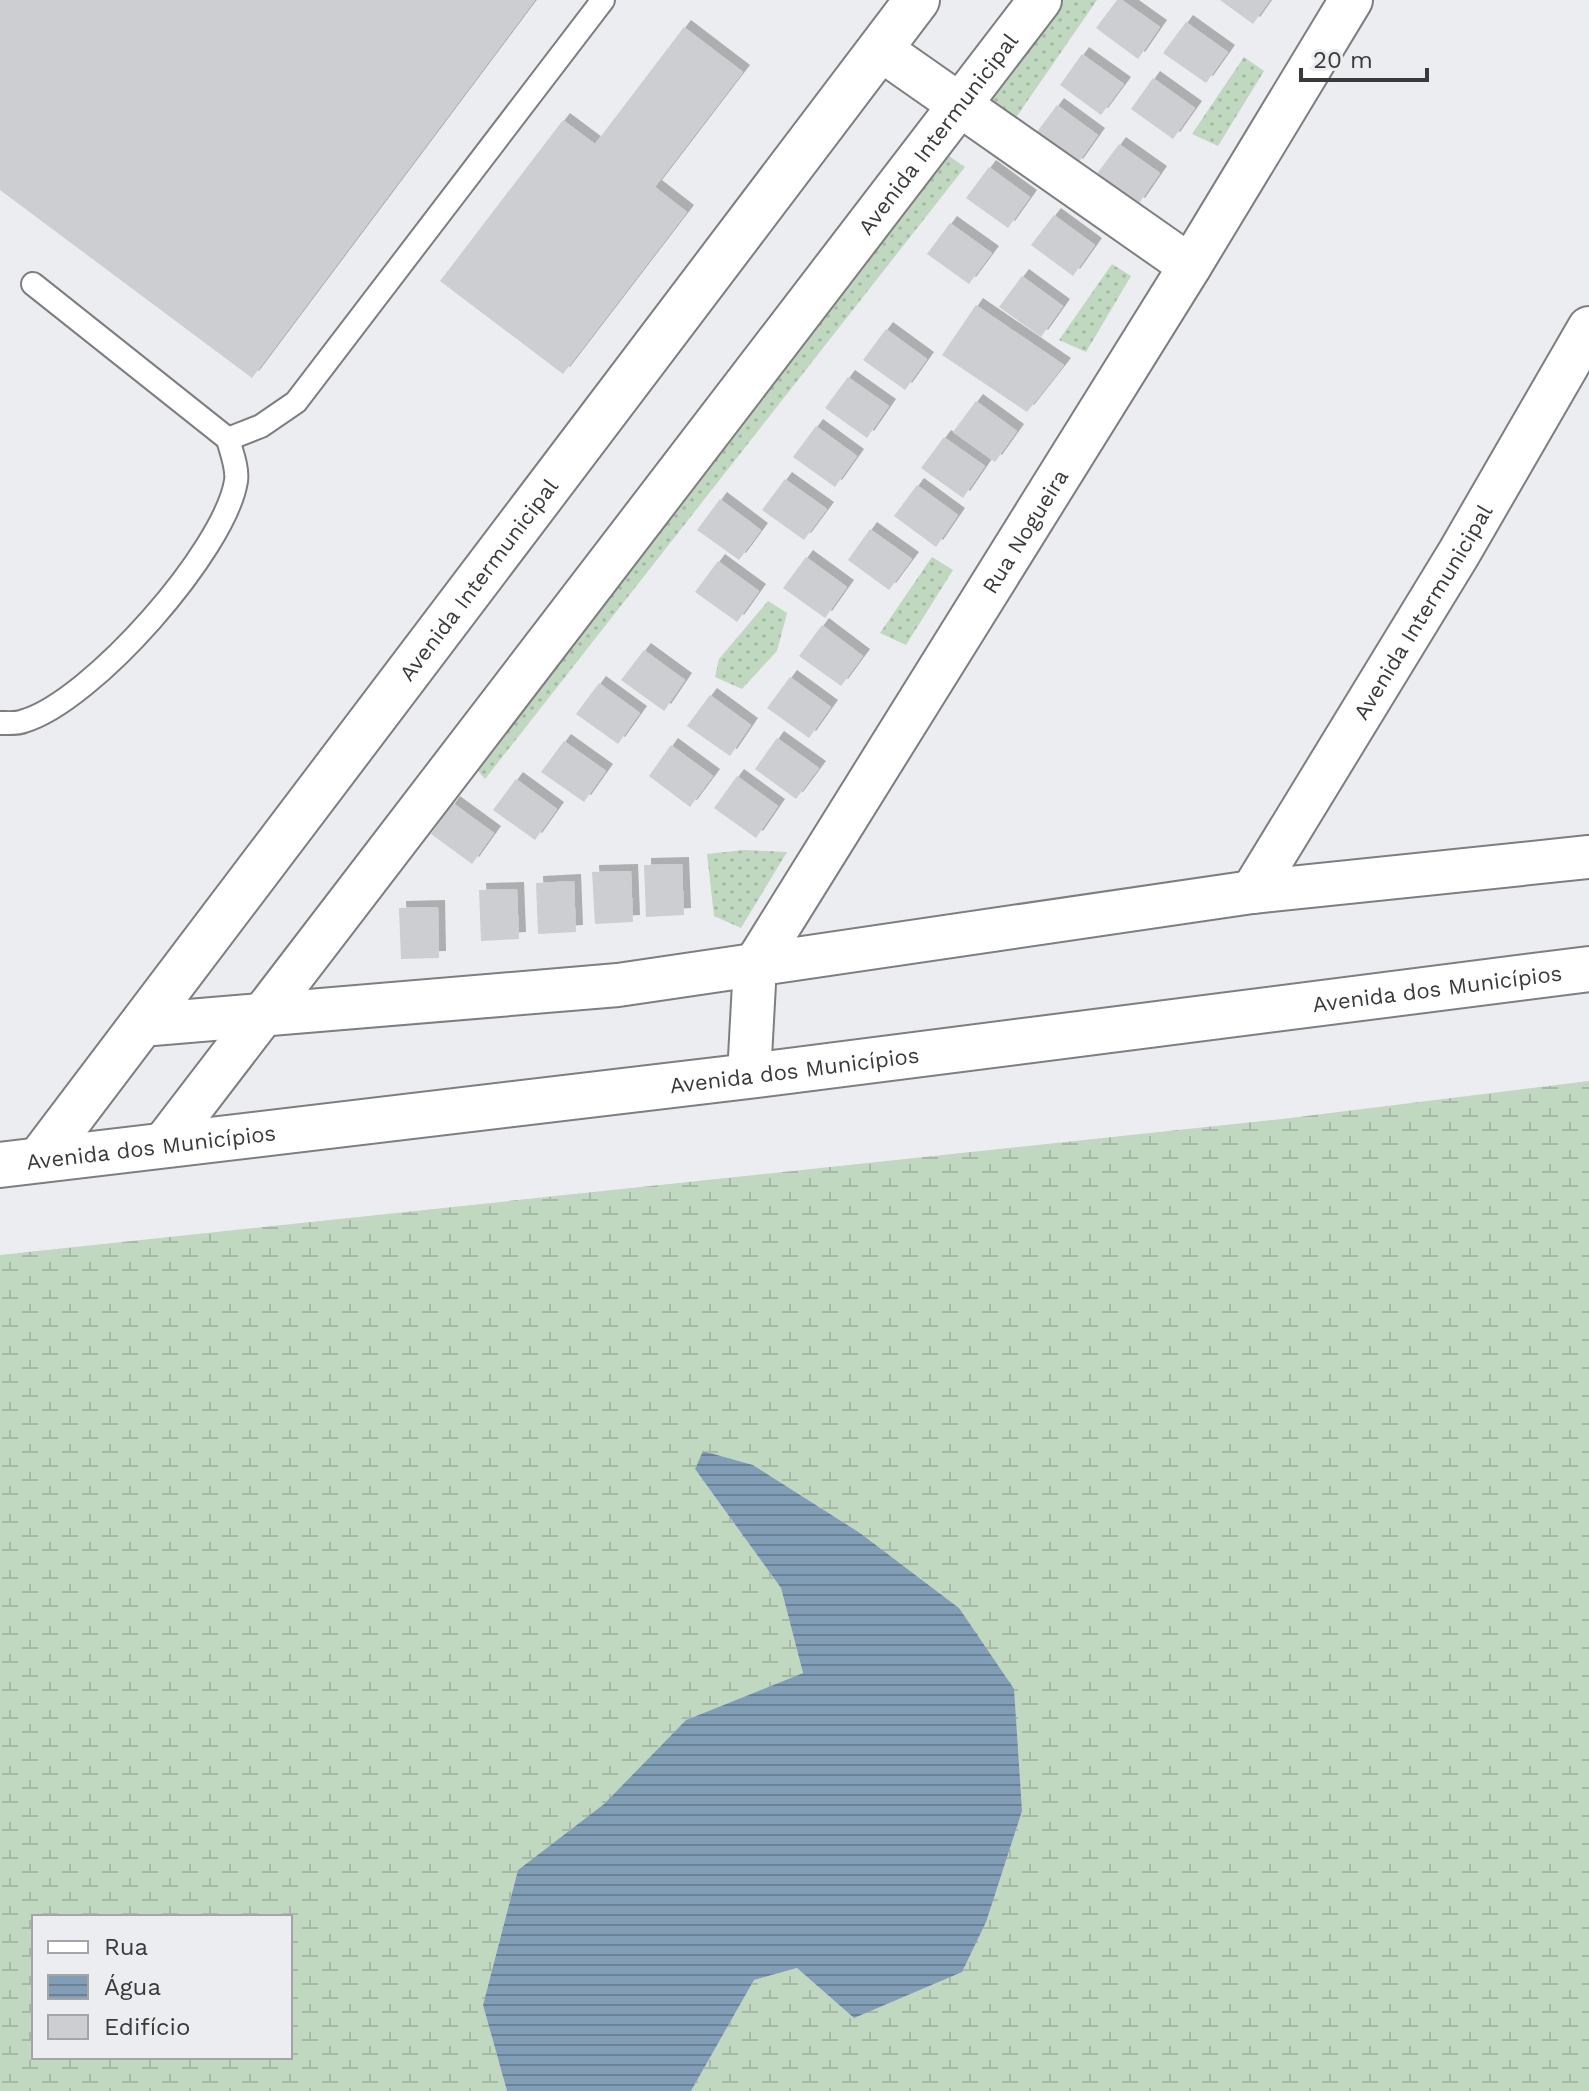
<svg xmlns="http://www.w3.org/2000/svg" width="1589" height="2091" viewBox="0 0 1589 2091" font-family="'Work Sans',sans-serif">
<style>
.grass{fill:url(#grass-dots)}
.wetland{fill:url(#wetland-marsh);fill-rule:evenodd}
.water{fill:url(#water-rules)}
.building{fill:#cdced1;filter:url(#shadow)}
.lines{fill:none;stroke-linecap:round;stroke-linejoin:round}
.lane-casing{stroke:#7e7e81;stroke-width:26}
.street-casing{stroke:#7e7e81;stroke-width:46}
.secondary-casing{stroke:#7e7e81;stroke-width:48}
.lane{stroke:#fff;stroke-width:22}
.street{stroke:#fff;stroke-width:42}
.secondary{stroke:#fff;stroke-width:44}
.labels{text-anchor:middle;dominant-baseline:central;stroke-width:6;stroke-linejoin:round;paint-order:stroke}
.street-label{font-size:22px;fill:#3a3a3b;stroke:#ecedf0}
</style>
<defs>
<pattern id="grass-dots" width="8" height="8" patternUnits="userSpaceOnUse" patternTransform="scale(2)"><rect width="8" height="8" fill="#c0d7c0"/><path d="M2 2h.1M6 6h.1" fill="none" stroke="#a6b9a6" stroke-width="1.8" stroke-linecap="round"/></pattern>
<pattern id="wetland-marsh" width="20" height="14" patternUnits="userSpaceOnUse" patternTransform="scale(2)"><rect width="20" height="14" fill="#c0d7c0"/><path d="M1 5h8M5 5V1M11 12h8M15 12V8" fill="none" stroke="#a6b9a6"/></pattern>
<pattern id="water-rules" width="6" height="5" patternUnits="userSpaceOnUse" patternTransform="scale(2)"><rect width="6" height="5" fill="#829db6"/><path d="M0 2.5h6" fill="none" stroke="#6b8195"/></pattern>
<filter id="shadow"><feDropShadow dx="7" dy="-7" stdDeviation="0" flood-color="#0004"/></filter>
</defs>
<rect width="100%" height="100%" fill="#ecedf0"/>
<g class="grass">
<polygon points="1053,0 1097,0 1006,132 973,107"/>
<polygon points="1244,57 1264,71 1218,146 1192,134"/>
<polygon points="946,154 965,167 485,779 473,765"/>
<polygon points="1112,264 1131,276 1086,352 1059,340"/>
<polygon points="932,557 953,570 906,645 880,633"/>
<polygon points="768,601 787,613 777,651 742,689 715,677 719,659"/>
<polygon points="744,850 787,852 741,928 714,916 707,854"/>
</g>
<path class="wetland" d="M 1589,1081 L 1589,2091 L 691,2091 L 754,1980 L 797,1968 L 854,2018 L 959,1608 L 860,1533 L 753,1465 L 703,1451 L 695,1469 L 781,1588 L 803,1673 L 686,1720 L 604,1804 L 518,1870 L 483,2005 L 507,2091 L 0,2091 L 0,1255 L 1282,1119 ZM 34,1917 L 290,1917 L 290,2057 L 34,2057 Z"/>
<polygon class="water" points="703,1451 753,1465 860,1533 959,1608 1014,1689 1022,1811 986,1922 962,1972 854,2018 797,1968 754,1980 691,2091 507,2091 483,2005 518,1870 604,1804 686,1720 803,1673 781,1588 695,1469"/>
<g class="building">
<polygon points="0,0 535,0 252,378 0,190"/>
<polygon points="1117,0 1122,0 1160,27 1138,59 1096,28"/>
<polygon points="1220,0 1270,0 1253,24"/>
<polygon points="1186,22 1228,52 1206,83 1163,53"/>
<polygon points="684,27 743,72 655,187 687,212 563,374 440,281 563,120 595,144"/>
<polygon points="1082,54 1124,84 1101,115 1060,85"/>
<polygon points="1153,78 1195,108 1173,139 1131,109"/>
<polygon points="1057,105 1098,135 1076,166 1034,136"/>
<polygon points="1119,144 1160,173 1138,205 1096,175"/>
<polygon points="989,167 1030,197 1008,228 966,198"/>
<polygon points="1054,215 1095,245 1073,276 1031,245"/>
<polygon points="950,223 992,253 969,284 927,254"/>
<polygon points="1022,276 1063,306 1041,337 999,307"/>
<polygon points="976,305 1064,365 1027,412 942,355"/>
<polygon points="886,329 927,359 905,390 863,360"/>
<polygon points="848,377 889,406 867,438 825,408"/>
<polygon points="976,401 1017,431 995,462 953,432"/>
<polygon points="816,426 857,456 835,487 793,457"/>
<polygon points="944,437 985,466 963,498 921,468"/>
<polygon points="785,479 827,509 804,540 762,510"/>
<polygon points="917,485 958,515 936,547 894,516"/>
<polygon points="720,499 761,530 739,560 697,530"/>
<polygon points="870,529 912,559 889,590 848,560"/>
<polygon points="806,557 847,587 825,618 783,588"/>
<polygon points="718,561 759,591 737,622 695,592"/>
<polygon points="822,625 863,656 841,686 799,656"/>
<polygon points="644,650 685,680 664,711 621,680"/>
<polygon points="790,677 831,707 809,738 767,708"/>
<polygon points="599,683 640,713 618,744 576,714"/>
<polygon points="710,695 751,725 730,756 687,726"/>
<polygon points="777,738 819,768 796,799 755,769"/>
<polygon points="564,741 606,771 584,802 541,772"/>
<polygon points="671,745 713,776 690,807 649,776"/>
<polygon points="737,776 778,806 756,838 714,808"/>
<polygon points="516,779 557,809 535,840 493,810"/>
<polygon points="453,803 494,833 472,864 431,834"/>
<polygon points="682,864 684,915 646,917 644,865"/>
<polygon points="631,871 633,922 595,924 592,872"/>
<polygon points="574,881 576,932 538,934 536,883"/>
<polygon points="517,889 519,939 481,941 479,890"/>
<polygon points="438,907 439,958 401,959 399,908"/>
</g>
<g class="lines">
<defs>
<g id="lane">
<polyline points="33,284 228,439"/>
<path d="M 0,723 C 8,723 17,724 24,721 C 92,701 225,550 236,481 C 238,468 231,451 228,439 L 261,426 L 296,402 L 603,0"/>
</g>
<g id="street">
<polyline points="880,49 1190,266"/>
<path id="s1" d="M 1252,892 L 1459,553 L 1589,328"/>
<polyline points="141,1025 618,985 1252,892 1589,857"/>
<path id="s2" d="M 749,1076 L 755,965 L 1190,266 L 1351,0"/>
<path id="s3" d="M 163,1145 L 1040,0"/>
</g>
<g id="secondary">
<path id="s4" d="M 39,1160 L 917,0"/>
<path id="s5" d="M 0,1165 L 749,1076 L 1589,969"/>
</g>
</defs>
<use href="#lane" class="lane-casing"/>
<use href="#street" class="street-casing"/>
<use href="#secondary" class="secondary-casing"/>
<use href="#lane" class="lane"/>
<use href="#street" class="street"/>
<use href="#secondary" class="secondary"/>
</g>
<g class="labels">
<g class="street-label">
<text stroke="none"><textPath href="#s3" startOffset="1274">Avenida Intermunicipal</textPath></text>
<text stroke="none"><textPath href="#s2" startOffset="622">Rua Nogueira</textPath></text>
<text stroke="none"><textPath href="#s4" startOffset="728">Avenida Intermunicipal</textPath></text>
<text stroke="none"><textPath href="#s1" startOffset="328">Avenida Intermunicipal</textPath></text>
<text stroke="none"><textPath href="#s5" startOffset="1448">Avenida dos Municípios</textPath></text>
<text stroke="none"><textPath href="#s5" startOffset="800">Avenida dos Municípios</textPath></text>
<text stroke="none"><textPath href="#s5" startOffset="152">Avenida dos Municípios</textPath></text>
</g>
</g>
<rect x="32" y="1915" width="260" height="144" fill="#ecedf0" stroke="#a5a5a8" stroke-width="2"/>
<rect x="48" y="1941" width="40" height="12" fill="#ffffff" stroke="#a5a5a8" stroke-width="2"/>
<text x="104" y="1955" font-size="24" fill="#3a3a3b">Rua</text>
<rect x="48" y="1975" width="40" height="24" fill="url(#water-rules)" stroke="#a5a5a8" stroke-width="2"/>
<text x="104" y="1995" font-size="24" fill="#3a3a3b">Água</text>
<rect x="48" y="2015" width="40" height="24" fill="#cdced1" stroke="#a5a5a8" stroke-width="2"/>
<text x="104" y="2035" font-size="24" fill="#3a3a3b">Edifício</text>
<path d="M1301 68v12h126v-12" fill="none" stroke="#3a3a3b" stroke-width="4"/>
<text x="1313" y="68" font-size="24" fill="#3a3a3b" stroke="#ecedf0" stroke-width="6" paint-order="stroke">20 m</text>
</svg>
